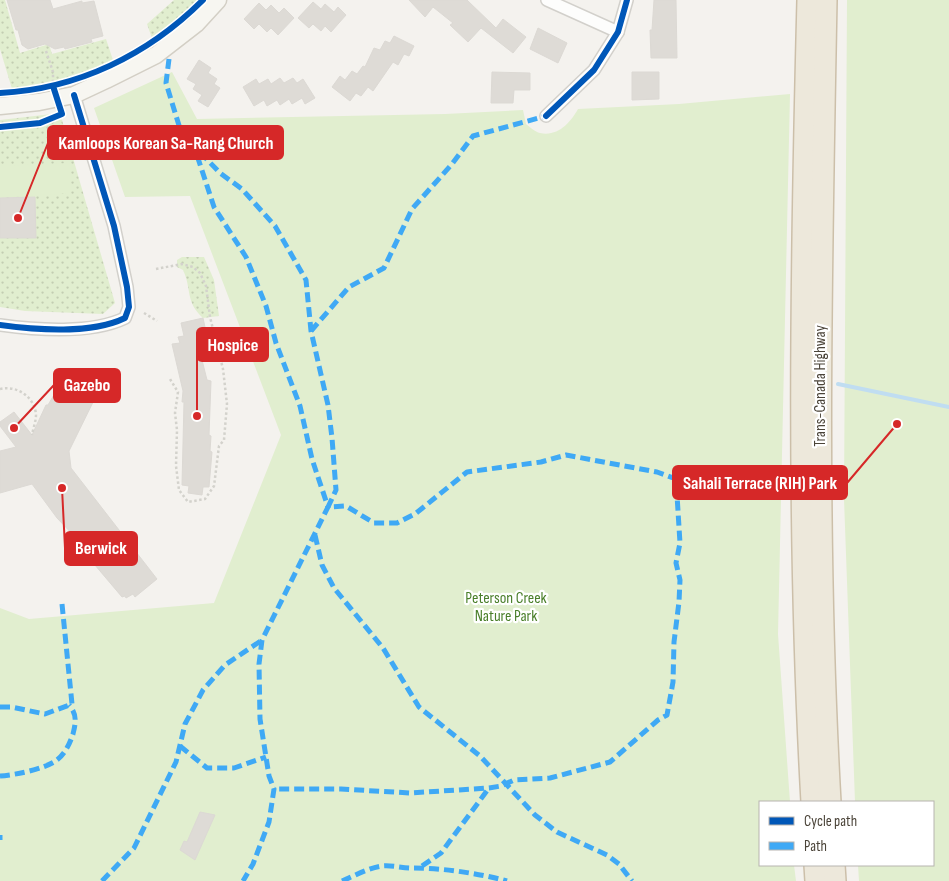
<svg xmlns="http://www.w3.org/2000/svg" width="949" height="881" viewBox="0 0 949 881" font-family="'Sofia Sans Condensed',sans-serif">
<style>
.grass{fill:url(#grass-dots)}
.park{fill:#e1eecf}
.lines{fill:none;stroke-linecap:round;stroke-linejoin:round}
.stream{stroke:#c0ddf1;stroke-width:4}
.building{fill:#dedbd6;stroke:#dcd9d4}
.minor-casing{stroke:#d2d0cb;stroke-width:14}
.secondary-casing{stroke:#d3cfc5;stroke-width:19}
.motorway-casing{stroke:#ccbfa9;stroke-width:24}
.path{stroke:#d3d2cc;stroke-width:2.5;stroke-dasharray:2.5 2.5;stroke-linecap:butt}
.minor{stroke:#fdfdfc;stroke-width:11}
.secondary{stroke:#f7f6f1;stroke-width:16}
.motorway{stroke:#ede8db;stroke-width:21}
.quiet{stroke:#3fa9f5;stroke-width:5;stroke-dasharray:10 5;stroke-linecap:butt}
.cycleway-casing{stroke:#fff;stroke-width:9}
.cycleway{stroke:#0057b8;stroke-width:6}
.labels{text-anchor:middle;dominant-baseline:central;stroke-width:4.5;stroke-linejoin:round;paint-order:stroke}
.street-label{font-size:16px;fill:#4b4439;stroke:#fff}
.park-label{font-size:16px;fill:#4a7f2a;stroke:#fff}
.leader{fill:none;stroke:#d62828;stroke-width:2}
.callout-dot{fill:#d62828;stroke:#fff;stroke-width:2}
.callout{fill:#d62828;stroke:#d62828;stroke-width:2}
.callout-label{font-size:18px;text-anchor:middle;font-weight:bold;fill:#fff}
</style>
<defs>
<pattern id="grass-dots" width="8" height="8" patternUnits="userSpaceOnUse" patternTransform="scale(1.25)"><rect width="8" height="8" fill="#e1eecf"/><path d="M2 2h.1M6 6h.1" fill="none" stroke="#c3cdb2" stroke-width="1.8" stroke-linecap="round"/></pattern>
</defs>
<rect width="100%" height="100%" fill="#f4f2ee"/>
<g class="grass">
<polygon points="0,0 5,0 20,53 49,44 52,54 106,39 114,63 58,82 12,89 0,49"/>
<polygon points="174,0 207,0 191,18 154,44 147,24"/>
<polygon points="52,114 62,120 115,303 103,314 25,311 0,307 0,120"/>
<path d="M 182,257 L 204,257 L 214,280 L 219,316 L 203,318 C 185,302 192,289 183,270 L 177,267 L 177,260 Z"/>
</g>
<g class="park">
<polygon points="847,0 949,0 949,881 859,881 858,865 933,865 933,802 855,802 844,499"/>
<path d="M 172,72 L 197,119 L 445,114 L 523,110 L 526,124 C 530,127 535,132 540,133 C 558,137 571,122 578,109 L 679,104 L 790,94 L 778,634 L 790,802 L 760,802 L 760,865 L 794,865 L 796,881 L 0,881 L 0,608 L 29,619 L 214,603 L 281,435 L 190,196 L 125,197 L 94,108 Z"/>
<polygon points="71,163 71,193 0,198 0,166"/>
</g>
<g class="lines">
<polyline class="stream" points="838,384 949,407"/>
</g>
<g class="building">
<polygon points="7,0 50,0 53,9 82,1 82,3 94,1 103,36 91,39 92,42 65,49 64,47 55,49 45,44 28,49 22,45 18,30 16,30"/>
<polygon points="409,0 467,0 496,28 503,19 526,37 513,53 481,28 468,42 450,25 453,23 433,7 425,17"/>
<polygon points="654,0 676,0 677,58 651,58 650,30 652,30"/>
<polygon points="313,2 321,9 325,4 334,12 338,7 346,15 331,32 325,26 321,31 313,24 309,28 298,18"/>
<polygon points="259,3 266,10 271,5 279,13 284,8 294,18 278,35 271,28 267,32 259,24 254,29 244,19"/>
<polygon points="538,28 567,43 558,63 530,49"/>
<polygon points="394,36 414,46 409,56 404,54 398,65 393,62 373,91 368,87 361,96 356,93 350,101 332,87 340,76 345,80 352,71 357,74 363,66 365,67 374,48 380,50 385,41 390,43"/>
<polygon points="199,60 211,68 208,73 217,79 214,84 220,88 208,107 198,101 202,95 193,89 196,84 187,79"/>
<polygon points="492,72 530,73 530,90 514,90 513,103 491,103"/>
<polygon points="632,72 659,72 659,99 632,100"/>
<polygon points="280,78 284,83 293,78 297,83 303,79 315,98 305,104 302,98 292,104 289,99 280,105 277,100 267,106 264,100 254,106 243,87 256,79 259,84 268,79 271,84"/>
<polygon points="35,197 36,238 0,238 0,198"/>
<polygon points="203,318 210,350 200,352 207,380 211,381 209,435 211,436 210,451 212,452 209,487 203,487 202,495 188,493 189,486 182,485 184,402 182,402 183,391 172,344 180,343 178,337 184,336 181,323"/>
<polygon points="64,378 97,394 69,451 71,468 157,579 135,597 133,594 126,598 125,596 122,597 78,545 78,540 57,518 32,484 0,493 0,451 16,447 0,426 0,422 14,412 32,435 46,405 48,405"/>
<polygon points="200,812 215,815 195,860 180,850 184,841 187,842"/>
</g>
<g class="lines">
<defs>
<g id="minor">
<polyline points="547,0 618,32"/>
<polyline points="546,116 594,70 618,32 627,0"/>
<path d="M 0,325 C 36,330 92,334 125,318 L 129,307 L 127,287 L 114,226 L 74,95"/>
</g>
<polyline id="secondary" points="0,106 39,102 74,95 106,80 156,55 196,24 218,0"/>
<g id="motorway">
<path d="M 808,0 C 801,267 797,535 812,802"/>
<path d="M 826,0 C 821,268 815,535 830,802"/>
<polyline points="815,865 816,881"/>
<polyline points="834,865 835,881"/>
</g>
</defs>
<use href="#minor" class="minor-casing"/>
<use href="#secondary" class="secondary-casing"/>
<use href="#motorway" class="motorway-casing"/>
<g class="path">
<polyline points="46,51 53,72 53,86"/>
<polyline points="156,269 182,264 193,267 200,273 206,286 210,317 223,369 227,404 224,440 219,446 214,486 205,499 188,502 179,490 176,466 177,430 175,413 178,392 170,379"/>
<polyline points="144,313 157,321"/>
<path d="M 0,389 C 17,385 35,397 36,415 C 36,421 33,429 32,435"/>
</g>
<use href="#minor" class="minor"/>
<use href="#secondary" class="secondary"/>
<use href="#motorway" class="motorway"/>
<g class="quiet">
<polyline points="169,59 166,83 181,132 194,146 214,207 246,257 266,306 276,343 300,406 312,459 328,507 262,640 259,664 260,719 269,776 274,789 269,822 253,864 243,881"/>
<polyline points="173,143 194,146 220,173 242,189 275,226 306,280 311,331 328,405 332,438 336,490 328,507 346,506 374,523 397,523 415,514 467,472 541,462 566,455 657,472 676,479 680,543 676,563 680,580 679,602 674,642 673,682 667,715 658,720 610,762 550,778 514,780 501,786 489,788 410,793 341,789 274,789"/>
<polyline points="311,331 349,287 384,268 412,209 452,164 473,136 546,116"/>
<polyline points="315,535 322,565 334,588 383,648 419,707 480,756 535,815 557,832 607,855 619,864 632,881"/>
<polyline points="0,707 11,707 45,714 72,704 62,604"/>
<polyline points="180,746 207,768 234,768 266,757"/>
<path d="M 0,776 C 15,775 45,769 57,760 C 65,754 70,743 73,734 C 76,722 77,714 69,705"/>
<polyline points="0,835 0,840"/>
<polyline points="422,866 441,853 489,788"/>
<polyline points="102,881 134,848 176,762 185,724 203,690 225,665 262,640"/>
<path d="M 342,881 C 354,876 368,868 382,866 C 392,865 402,868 412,868 C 443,868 477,873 507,881"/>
</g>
<defs>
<g id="cycleway">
<path d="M 0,93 C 78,89 148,55 203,0"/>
<polyline points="546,116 594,70 618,32 627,0"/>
<polyline points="0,127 40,123 62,114 53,86"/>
<path d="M 0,325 C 36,330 92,334 125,318 L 129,307 L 127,287 L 114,226 L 74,95"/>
</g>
</defs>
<use href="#cycleway" class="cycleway-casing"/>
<use href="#cycleway" class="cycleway"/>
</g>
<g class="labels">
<g class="street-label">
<text transform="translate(820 386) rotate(-90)">Trans-Canada Highway</text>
</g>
<g class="park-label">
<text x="506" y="598">Peterson Creek<tspan x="506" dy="18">Nature Park</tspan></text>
</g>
</g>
<path class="leader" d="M18 218L48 143M197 416L197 345M14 428L54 385M897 424L847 483M62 488L65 548"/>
<g class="callout-dot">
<circle cx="18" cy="218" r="5"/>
<circle cx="197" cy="416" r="5"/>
<circle cx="14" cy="428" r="5"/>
<circle cx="897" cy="424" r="5"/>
<circle cx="62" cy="488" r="5"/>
</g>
<g class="callout">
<rect x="48" y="126" width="235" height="33" rx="5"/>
<rect x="197" y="328" width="71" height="33" rx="5"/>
<rect x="54" y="369" width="66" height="33" rx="5"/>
<rect x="673" y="466" width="174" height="33" rx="5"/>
<rect x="65" y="532" width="72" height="33" rx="5"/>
</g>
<g class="callout-label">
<text x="166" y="149">Kamloops Korean Sa-Rang Church</text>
<text x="233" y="351">Hospice</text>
<text x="87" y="391">Gazebo</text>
<text x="760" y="489">Sahali Terrace (RIH) Park</text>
<text x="101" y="554">Berwick</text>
</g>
<rect x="759" y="801" width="175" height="65" fill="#ffffff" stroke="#b7b4b0"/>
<rect x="769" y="817" width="25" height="8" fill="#0057b8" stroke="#b7b4b0"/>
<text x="804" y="826" font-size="15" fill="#4b4439">Cycle path</text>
<rect x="769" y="842" width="25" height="8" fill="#3fa9f5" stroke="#b7b4b0"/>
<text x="804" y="851" font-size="15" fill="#4b4439">Path</text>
</svg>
